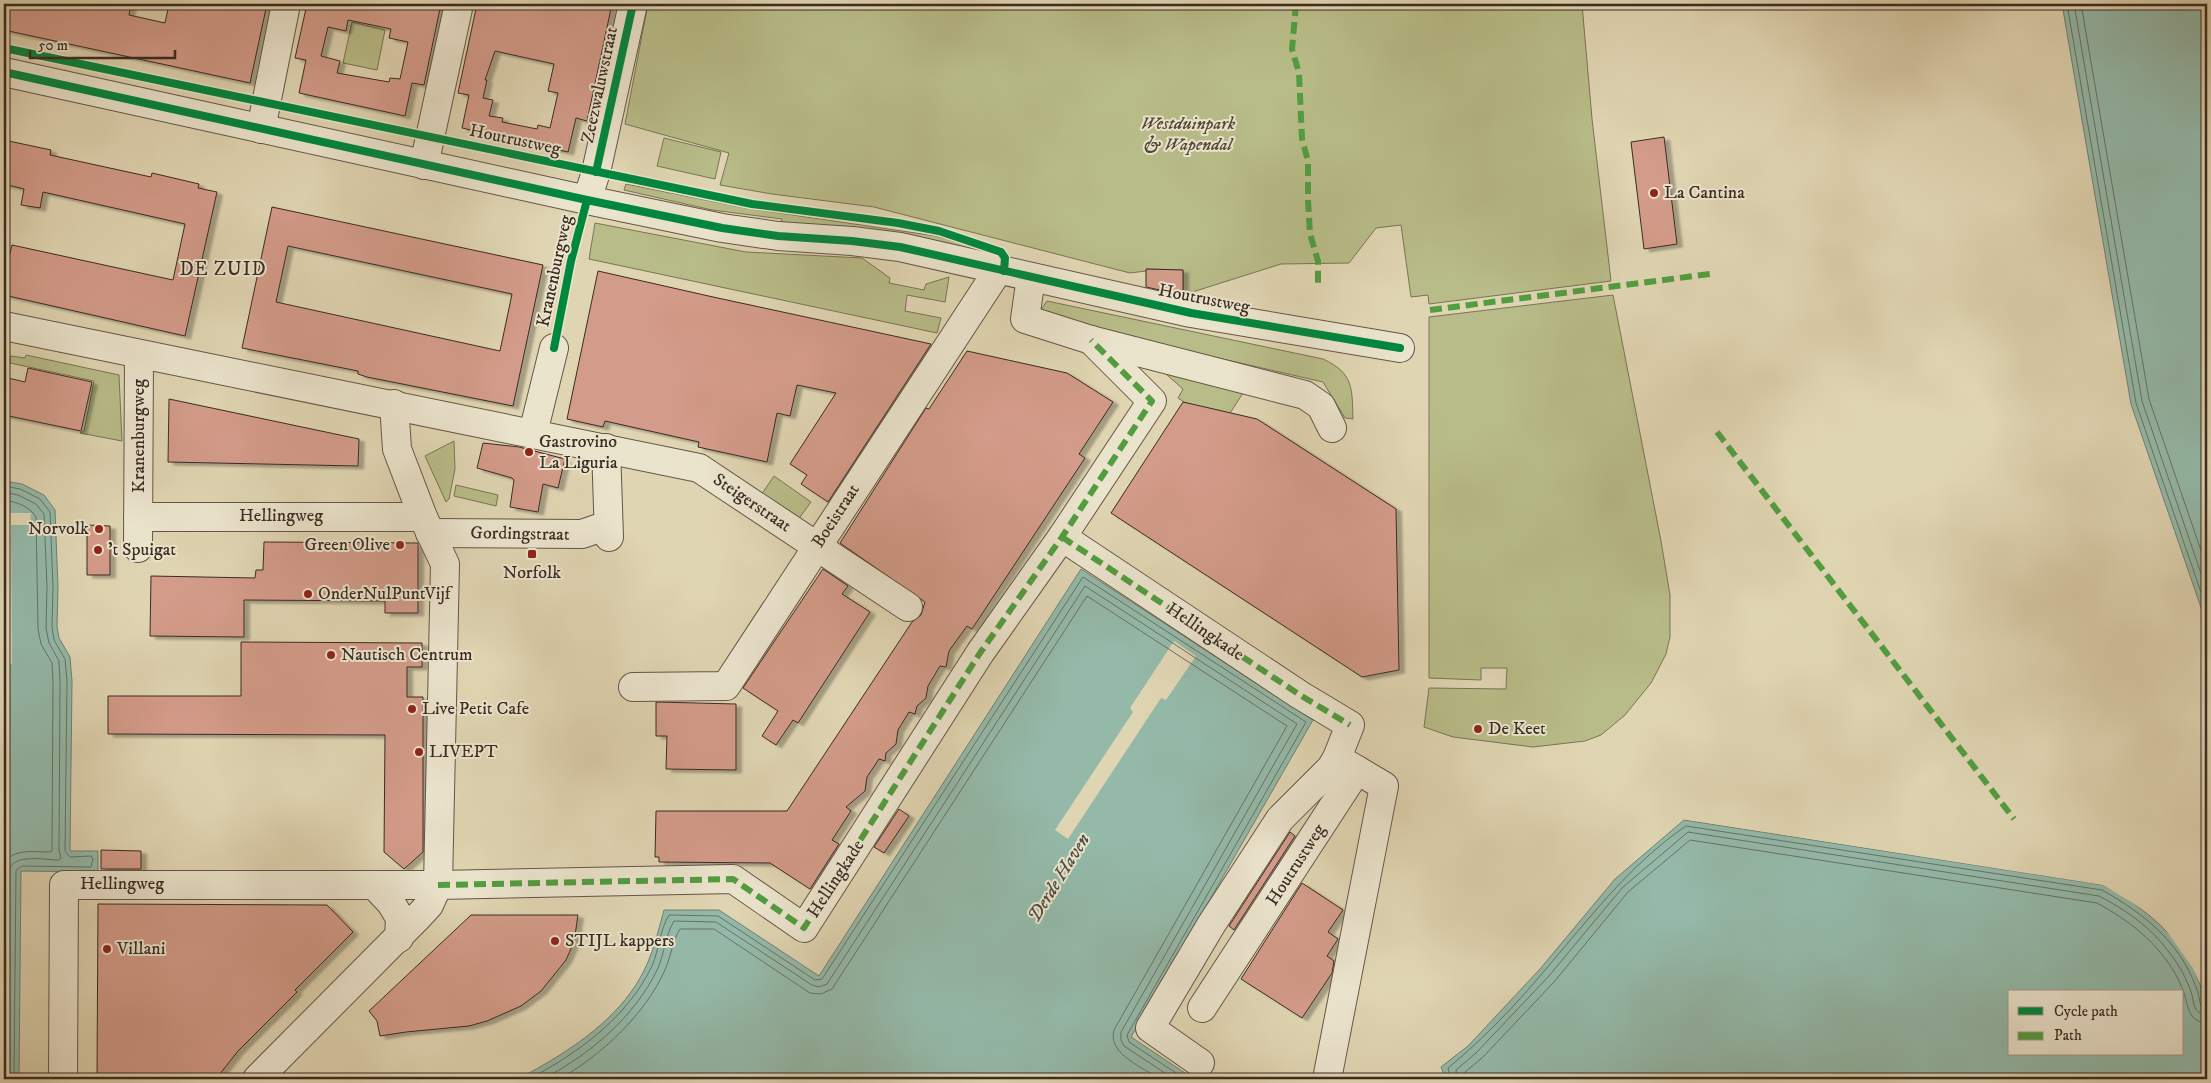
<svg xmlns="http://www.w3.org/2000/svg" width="2211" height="1083" viewBox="0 0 2211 1083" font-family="'IM FELL DW Pica',serif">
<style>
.green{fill:#b8bc88;stroke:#797456}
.water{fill:#94b9a9;stroke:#708073;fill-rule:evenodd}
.pier{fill:#e0d5b2}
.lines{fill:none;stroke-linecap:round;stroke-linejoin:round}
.shore{stroke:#677266;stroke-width:1}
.building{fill:#d39b89;stroke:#3a2b23;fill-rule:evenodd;filter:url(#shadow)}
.minor-casing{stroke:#645647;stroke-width:30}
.minor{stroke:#ebe4cd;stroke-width:28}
.quiet{stroke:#529d40;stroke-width:6;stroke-dasharray:12 6;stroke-linecap:butt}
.cycleway-casing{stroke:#ebe4cd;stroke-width:11}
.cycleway{stroke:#00873e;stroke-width:8}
.poi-dot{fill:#8f2418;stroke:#ebe4cd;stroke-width:2}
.labels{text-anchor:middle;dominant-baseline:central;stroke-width:4;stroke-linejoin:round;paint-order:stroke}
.street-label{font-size:18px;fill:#3a2b23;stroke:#ebe4cd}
.park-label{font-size:18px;font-style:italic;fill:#534837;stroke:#ebe4cd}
.poi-label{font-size:18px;fill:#3a2b23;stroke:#ebe4cd;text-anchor:start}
.neighbourhood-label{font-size:19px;letter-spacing:1px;fill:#3a2b23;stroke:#ebe4cd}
.water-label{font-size:19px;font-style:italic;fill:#504e44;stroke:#ebe4cd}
</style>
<defs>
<filter id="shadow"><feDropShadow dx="5.5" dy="3" stdDeviation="1" flood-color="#0004"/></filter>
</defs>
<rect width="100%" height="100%" fill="#e0d5b2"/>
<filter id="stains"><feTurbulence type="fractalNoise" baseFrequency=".004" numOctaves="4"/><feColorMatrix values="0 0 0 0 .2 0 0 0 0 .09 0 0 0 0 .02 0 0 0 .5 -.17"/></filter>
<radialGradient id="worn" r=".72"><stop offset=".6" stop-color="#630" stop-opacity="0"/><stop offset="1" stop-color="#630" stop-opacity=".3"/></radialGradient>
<g class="green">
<polygon points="648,4 1582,4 1592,119 1611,281 1429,304 1428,295 1411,297 1401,225 1376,228 1349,263 1281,264 1183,295 1183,270 1147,269 1146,271 1130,273 874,207 772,194 720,185 729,153 625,124"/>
<polygon points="352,22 385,30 377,70 343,63"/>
<polygon points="664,138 721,152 715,179 657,166"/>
<polygon points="626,184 745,208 936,236 988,251 995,256 781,226 782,219 712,210 624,190"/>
<polygon points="595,223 746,252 862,258 890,278 889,283 924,290 926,284 949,277 945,302 907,295 905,311 941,318 937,333 589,259"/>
<polygon points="1613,295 1661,541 1670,595 1670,637 1666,654 1651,683 1625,715 1601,735 1585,741 1533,747 1453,737 1424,727 1429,688 1506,689 1507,668 1481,668 1481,680 1429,678 1429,317"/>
<path d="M 1047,301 L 1323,359 C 1354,373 1352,389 1353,419 L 1345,418 L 1323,382 L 1179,349 L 1038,314 Z"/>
<polygon points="26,355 119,375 122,441 80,433 84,431 94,381 10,363 11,356 25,358"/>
<polygon points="1147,365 1245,390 1221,427 1178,398 1183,389 1166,374"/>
<polygon points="454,441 455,469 449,499 446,502 425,456"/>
<polygon points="774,476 811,502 795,524 759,498"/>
<polygon points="456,485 498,495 496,506 454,496"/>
</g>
<g class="water">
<polygon points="2062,4 2207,4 2207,625 2131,404"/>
<polygon points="4,481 22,484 44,495 55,510 58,587 57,626 59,638 70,657 72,681 70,851 98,851 98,872 21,871 19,1079 4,1079"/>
<path d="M 1081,569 L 1313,720 L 1131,1037 L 1194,1079 L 518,1079 C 569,1052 625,1017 648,962 C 655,945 659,928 664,910 L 719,910 L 819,976 Z"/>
<path d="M 1684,820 L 2103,885 C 2155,913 2199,952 2207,1014 C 2210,1035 2207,1058 2207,1079 L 1446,1079 L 1441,1067 L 1468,1046 L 1540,969 L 1615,879 ZM 2010,992 L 2182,992 L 2182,1054 L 2010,1054 Z"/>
</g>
<g class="pier">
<polygon points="4,513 31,513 30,525 11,525 12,664 6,664 7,518 4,517"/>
<polygon points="1174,641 1196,656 1166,700 1161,698 1068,839 1055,830 1133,712 1130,708"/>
<polygon points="1684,818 2104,883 2148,910 2165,924 2195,966 2204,987 2207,1013 2202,987 2192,967 2163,926 2147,912 2103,885 1682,819"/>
</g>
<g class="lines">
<g class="shore">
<polyline points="2067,4 2136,403 2207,610"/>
<polyline points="2074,4 2142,401 2207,591"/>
<polyline points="2081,4 2149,399 2207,568"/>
<polyline points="4,486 20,489 40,499 50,512 53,587 52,627 54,640 65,659 67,681 65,851 70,857 91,856 93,859 91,867 22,866 16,870 14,1079"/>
<path d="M 4,492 L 18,495 L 36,504 L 44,514 L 47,587 L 46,628 L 49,643 L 59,661 L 60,682 L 59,850 L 61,858 L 59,860 C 44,860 15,853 9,870 L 8,1079"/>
<path d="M 4,500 C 17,502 29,506 36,517 L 38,629 L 41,644 L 52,663 L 53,682 L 52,851 L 49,852 C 33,852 14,848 4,863"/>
<path d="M 529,1079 C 578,1053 627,1018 652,966 C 659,950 660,929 669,915 L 718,916 L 815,980 L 822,979 L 1083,577 L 1306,722 L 1127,1035 L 1129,1042 L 1185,1079"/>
<path d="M 543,1079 C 589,1055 635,1017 658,968 C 664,954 666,934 674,921 L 716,922 L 812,985 L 819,987 L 827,984 L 1085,586 L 1297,724 L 1121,1032 L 1121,1040 L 1124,1046 L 1174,1079"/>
<path d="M 559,1079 C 600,1057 645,1014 664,972 C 671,958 672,941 680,929 L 714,929 L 810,993 L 821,994 L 832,989 L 1087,596 L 1287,726 L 1114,1030 C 1107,1054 1144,1068 1160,1079"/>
<path d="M 1451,1079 L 1448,1068 C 1483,1039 1516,1005 1545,970 C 1589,919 1630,864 1686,826 L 2102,890 C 2143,913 2179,941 2196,987 C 2199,993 2199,1000 2201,1006 L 2207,1009"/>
<path d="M 1457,1079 L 1456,1070 L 1476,1053 L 1548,977 L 1623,887 L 1688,832 L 2099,896 C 2135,915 2158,933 2180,968 C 2184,974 2187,982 2190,989 C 2195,1000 2191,1014 2207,1015"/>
<path d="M 1464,1079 L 1465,1072 L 1482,1058 L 1554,982 L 1628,892 L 1690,840 L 2097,903 C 2130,921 2157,942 2176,975 C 2179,981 2182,987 2184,993 C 2189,1008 2188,1022 2207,1023"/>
</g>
</g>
<g class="building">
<polygon points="4,4 54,4 69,7 69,4 131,4 129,15 165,23 169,4 267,4 250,83 4,30"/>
<path d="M 307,4 L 363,4 L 374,6 L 374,4 L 441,4 L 424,85 L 412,83 L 405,116 L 299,93 L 306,60 L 295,58 ZM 348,20 L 391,29 L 389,38 L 408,42 L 400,79 L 390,78 L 389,82 L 337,73 L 340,61 L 321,56 L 328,27 L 346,31 Z"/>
<path d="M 477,4 L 539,4 L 550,6 L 551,4 L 612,4 L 587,121 L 576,118 L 568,152 L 462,128 L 469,95 L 458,93 ZM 495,51 L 554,64 L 548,91 L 558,93 L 550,128 L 538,125 L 537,129 L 502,122 L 503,118 L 489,116 L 493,100 L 483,98 L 487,80 L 485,80 Z"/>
<polygon points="1664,137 1677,244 1644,249 1631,142"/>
<polygon points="4,140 51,150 50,155 151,177 152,173 199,184 198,188 217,192 185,336 4,295 4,277 12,245 173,280 185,224 43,192 40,208 21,205 24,189 4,184"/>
<path d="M 272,207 L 543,265 L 513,406 L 367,377 L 358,374 L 358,371 L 328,365 L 242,348 ZM 288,246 L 512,294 L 500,351 L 276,302 Z"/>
<polygon points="1146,269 1183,270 1183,295 1146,287"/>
<polygon points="598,271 713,297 931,344 828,502 801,484 807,475 790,464 836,393 797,385 790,416 777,413 767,462 698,447 699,442 605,421 603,427 567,419"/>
<polygon points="967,351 1067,373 1113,402 1079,454 1085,458 972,629 967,626 949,651 946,667 940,666 928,686 926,698 917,706 915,714 909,712 898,730 896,744 886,753 885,761 879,759 867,777 865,791 846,807 851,811 832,840 839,844 810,889 770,863 659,862 659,857 655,857 656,811 787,811 912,622 921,615 925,602 840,543 926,408 929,409"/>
<polygon points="28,368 92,382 81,431 4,415 4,377 25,382"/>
<polygon points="169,399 359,439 358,466 168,462"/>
<polygon points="1183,402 1257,419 1396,509 1399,670 1362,677 1111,513"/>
<polygon points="483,443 519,447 565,459 558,488 543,484 538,512 510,507 514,480 512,478 477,468"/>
<polygon points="87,525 110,526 110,575 87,575"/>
<polygon points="264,542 418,543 418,613 385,613 385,601 244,600 244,637 150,636 151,576 255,578 256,570 263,570"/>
<polygon points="823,569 848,586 842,594 870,612 798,723 793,720 776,745 762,736 778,711 743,688"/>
<polygon points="241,642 422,643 422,667 407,667 407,697 423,697 423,852 404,869 384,852 385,735 108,734 108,696 241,696"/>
<polygon points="656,702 736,704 736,770 666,769 667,736 656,736"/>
<polygon points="899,809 909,816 884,853 874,847"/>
<polygon points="1290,832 1295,836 1234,930 1229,926"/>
<polygon points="101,850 141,851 141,869 101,869"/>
<polygon points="1302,883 1343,910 1328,932 1338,939 1327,956 1334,961 1332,973 1302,1018 1241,979"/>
<polygon points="98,904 327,905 353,932 295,990 297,992 238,1051 216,1079 97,1079"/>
<polygon points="471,915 578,915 574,942 566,960 541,991 521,1006 487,1021 469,1026 406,1032 380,1036 377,1021 369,1011"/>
</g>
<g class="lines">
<defs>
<g id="minor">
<polyline points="4,72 587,200 722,228 778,236 852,241 900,247 1191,313 1400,348"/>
<polyline points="261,129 286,4"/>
<polyline points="424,165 459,4"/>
<polyline points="587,200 596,172 633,4"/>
<polyline points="1031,277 1025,319 1091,340 1305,395 1321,406 1332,428"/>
<polyline points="4,326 699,468 908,607"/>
<polyline points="394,404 397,449 423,517 445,564 438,885 733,879 804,928 980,653 1062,537 1152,401 1091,340"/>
<polyline points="533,433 554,348"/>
<polyline points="606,448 609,537"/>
<polyline points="138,517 423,517"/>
<polyline points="430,533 582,534 608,525"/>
<polyline points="1062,537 1300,695 1350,725 1337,758 1357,770 1202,1008"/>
<polyline points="138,548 139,354"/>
<polyline points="633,687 726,686 999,269"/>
<polyline points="375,886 391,903 400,918 399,938"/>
<polyline points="1200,1063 1150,1028 1211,925 1280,819 1331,768 1337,758"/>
<polyline points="1328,1074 1384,786 1357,770"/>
<polyline points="63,1079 64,885 438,885 429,905 416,919 257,1079"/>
</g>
</defs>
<use href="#minor" class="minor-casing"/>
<use href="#minor" class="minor"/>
<g class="quiet">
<polyline points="1296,4 1292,49 1299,73 1302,139 1308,161 1308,200 1310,234 1318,261 1318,288"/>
<polyline points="1430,310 1710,274"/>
<polyline points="1717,432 2014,819"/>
<polyline points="1062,537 1300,695 1350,725"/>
<polyline points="438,885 733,879 804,928 980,653 1062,537 1152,401 1091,340"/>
</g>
<defs>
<g id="cycleway">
<polyline points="4,48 752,204 898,223 939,231 1001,252 1005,258 1004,271"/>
<polyline points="4,72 587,200 722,228 778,236 852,241 900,247 1191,313 1400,348"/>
<polyline points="596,172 633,4"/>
<polyline points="554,348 571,261 587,200"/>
</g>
</defs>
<use href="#cycleway" class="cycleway-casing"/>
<use href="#cycleway" class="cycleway"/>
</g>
<g class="poi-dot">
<circle cx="1654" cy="193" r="5"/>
<circle cx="529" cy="452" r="5"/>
<circle cx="99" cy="529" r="5"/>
<circle cx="400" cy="545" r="5"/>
<circle cx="98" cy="550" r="5"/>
<rect x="527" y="549" width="10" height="10" rx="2.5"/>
<circle cx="308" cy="594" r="5"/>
<circle cx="331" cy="655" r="5"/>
<circle cx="412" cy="709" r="5"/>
<circle cx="1478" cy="729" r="5"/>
<circle cx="419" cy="752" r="5"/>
<circle cx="555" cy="941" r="5"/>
<circle cx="107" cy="949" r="5"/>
</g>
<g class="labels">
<g class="street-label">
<text transform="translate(600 85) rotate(-78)">Zeezwaluwstraat</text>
<text transform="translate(515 140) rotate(12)">Houtrustweg</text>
<text transform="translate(555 271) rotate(-78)">Kranenburgweg</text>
<text transform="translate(1204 299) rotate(11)">Houtrustweg</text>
<text transform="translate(139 436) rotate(-90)">Kranenburgweg</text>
<text transform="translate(752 503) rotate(34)">Steigerstraat</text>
<text x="281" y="516">Hellingweg</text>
<text transform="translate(836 516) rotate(-57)">Boeistraat</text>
<text transform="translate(520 534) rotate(1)">Gordingstraat</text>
<text transform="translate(1205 632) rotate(34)">Hellingkade</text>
<text transform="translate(1296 865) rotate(-57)">Houtrustweg</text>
<text transform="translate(836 879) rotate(-57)">Hellingkade</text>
<text x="122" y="884">Hellingweg</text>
</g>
<g class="park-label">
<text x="1188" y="124">Westduinpark<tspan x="1188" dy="21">&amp; Wapendal</tspan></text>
</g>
<g class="poi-label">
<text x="1664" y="193">La Cantina</text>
<text x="539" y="442">Gastrovino<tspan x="539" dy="21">La Liguria</tspan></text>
<text x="89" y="529" text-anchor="end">Norvolk</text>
<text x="390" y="545" text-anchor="end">Green Olive</text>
<text x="108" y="550">'t Spuigat</text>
<text x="532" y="573" text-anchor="middle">Norfolk</text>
<text x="318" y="594">OnderNulPuntVijf</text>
<text x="341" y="655">Nautisch Centrum</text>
<text x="422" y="709">Live Petit Cafe</text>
<text x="1488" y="729">De Keet</text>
<text x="429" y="752">LIVEPT</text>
<text x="565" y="941">STIJL kappers</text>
<text x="117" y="949">Villani</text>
</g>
<g class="neighbourhood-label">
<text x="223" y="269">DE ZUID</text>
</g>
<g class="water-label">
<text transform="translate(1059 878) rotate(-58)">Derde Haven</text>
</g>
</g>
<rect width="2211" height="1083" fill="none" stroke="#e0d5b2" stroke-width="20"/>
<rect x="5" y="5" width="2201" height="1073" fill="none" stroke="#3a2b23" stroke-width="2.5"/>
<rect x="10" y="10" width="2191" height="1063" fill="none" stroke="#3a2b23"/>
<rect x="2008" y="990" width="175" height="65" fill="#ebe4cd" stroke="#a49a89"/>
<rect x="2018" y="1007" width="25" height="8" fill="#00873e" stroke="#a49a89"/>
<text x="2054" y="1016" font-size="15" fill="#3a2b23">Cycle path</text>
<rect x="2018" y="1032" width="25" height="8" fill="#529d40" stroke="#a49a89"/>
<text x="2054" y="1040" font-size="15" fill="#3a2b23">Path</text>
<path d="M30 50v8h145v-8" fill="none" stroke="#3a2b23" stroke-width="2.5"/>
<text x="38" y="50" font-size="15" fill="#3a2b23" stroke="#ebe4cd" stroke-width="4" paint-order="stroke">50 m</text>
<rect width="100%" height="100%" filter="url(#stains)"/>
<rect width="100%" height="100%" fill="url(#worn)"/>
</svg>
